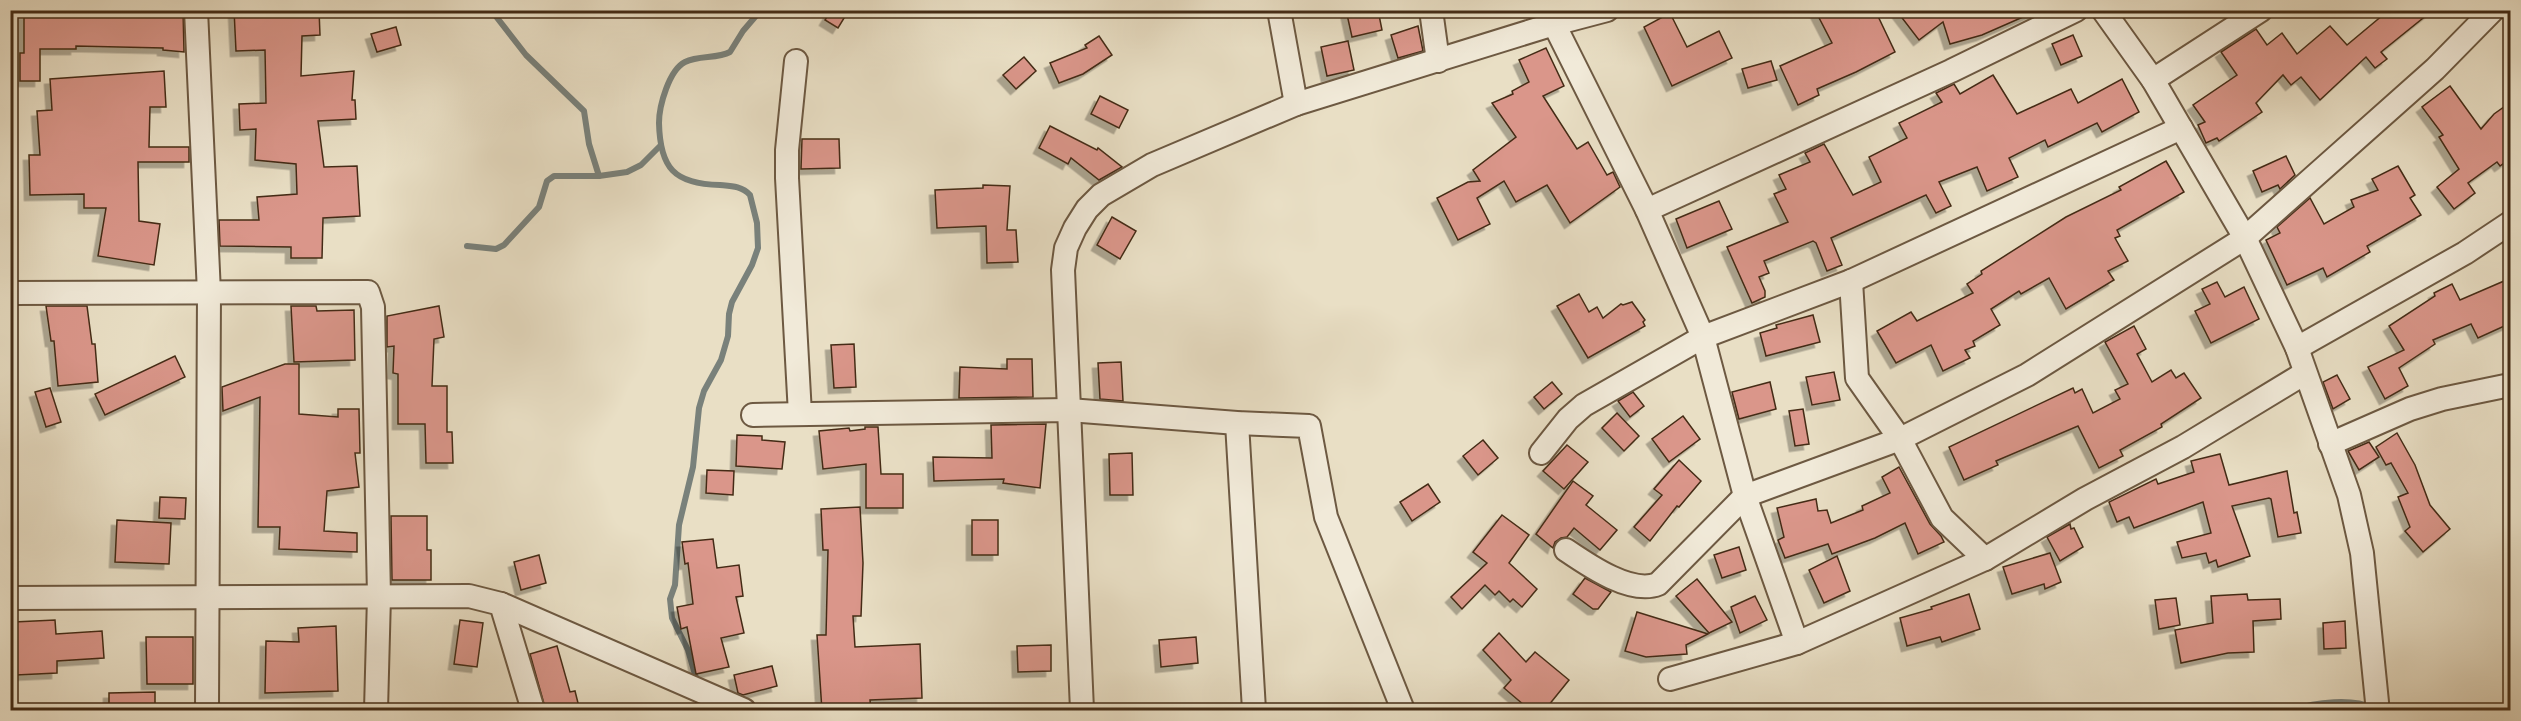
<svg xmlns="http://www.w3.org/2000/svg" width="2521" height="721" viewBox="0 0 2521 721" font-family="'EB Garamond',serif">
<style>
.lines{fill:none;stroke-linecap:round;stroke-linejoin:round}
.stream{stroke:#79817b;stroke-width:6}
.building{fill:#da968a;stroke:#442c16;stroke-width:1.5;filter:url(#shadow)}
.minor-casing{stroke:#6d5942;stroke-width:26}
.minor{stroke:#f1ead9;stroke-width:22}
</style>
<defs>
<filter id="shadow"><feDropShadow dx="-5.5" dy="5.5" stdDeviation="0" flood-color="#0004"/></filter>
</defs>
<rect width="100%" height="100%" fill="#e9dfc5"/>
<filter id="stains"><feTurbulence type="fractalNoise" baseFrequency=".00333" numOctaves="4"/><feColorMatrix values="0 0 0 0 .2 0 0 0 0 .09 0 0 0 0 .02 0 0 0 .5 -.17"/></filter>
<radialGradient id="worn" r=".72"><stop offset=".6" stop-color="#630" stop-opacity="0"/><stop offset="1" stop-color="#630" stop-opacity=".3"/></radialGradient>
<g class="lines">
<g class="stream">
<polyline points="491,10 526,55 584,111 589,144 599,176"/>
<polyline points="467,246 496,249 504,245 539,207 547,181 554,176 599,176 627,172 641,165 660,146"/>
<path d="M 696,678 L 688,650 L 672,618 L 670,599 L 675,585 L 679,525 L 693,467 L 699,408 L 704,391 L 721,360 L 728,336 L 729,314 L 732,302 L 752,265 L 758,248 L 757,223 L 750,195 C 742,186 731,186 720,185 C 674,184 660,168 659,123 C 659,106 669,70 685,62 C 699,55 717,59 730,52 L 743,31 L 761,10"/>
<path d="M 2295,710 C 2314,702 2354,698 2372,708"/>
</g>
</g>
<g class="building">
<polygon points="83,10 183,10 184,52 163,50 163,48 76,46 76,49 40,49 40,81 20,81 20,53 24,53 24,14 83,14"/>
<polygon points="234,10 319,10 320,35 302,36 301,76 354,71 352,100 355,100 356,119 318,121 324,167 357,166 360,216 323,218 322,258 291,258 291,247 220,246 219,220 259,220 257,197 297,194 296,164 255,160 256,129 240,130 239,104 266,103 265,50 236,51"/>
<polygon points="831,10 849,10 838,28 825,20"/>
<polygon points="1346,10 1378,10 1382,30 1352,37"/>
<polygon points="1815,10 1875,10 1895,52 1856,72 1817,89 1819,95 1798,105 1780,66 1832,43"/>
<polygon points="1896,10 2039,10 1982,35 1950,44 1943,22 1919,40"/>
<polygon points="2389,10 2433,10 2381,52 2387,59 2375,68 2366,57 2320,100 2301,77 2291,85 2283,75 2256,103 2262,112 2219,141 2217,138 2206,143 2198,125 2205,122 2193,105 2237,75 2221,52 2256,29 2267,45 2282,33 2297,54 2330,26 2347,45"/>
<polygon points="1670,13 1687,47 1719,31 1732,58 1672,86 1644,27"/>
<polygon points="1418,26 1423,51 1398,58 1391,35"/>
<polygon points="396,27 401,45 377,52 371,34"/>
<polygon points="2073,35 2082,56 2061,65 2052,44"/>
<polygon points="1099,36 1112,55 1083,74 1059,83 1050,63 1087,48 1085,45"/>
<polygon points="1348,41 1354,70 1327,76 1321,47"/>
<polygon points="1546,48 1564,86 1543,96 1577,149 1588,142 1607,175 1613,172 1620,187 1570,223 1547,185 1516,202 1504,181 1477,198 1490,224 1458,240 1437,198 1468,182 1480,181 1473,170 1516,137 1492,103 1513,94 1512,91 1529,82 1519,60"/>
<polygon points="1024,57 1036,71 1016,89 1003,75"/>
<polygon points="1771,61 1777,80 1748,88 1742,69"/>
<polygon points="164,71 166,107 150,107 149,147 189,147 189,162 138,162 139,221 160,224 154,265 98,256 106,208 84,208 84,194 30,195 29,155 40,155 37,111 52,110 50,79"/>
<polygon points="1993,75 2017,114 2071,89 2078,103 2122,79 2139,112 2102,132 2097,123 2048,147 2045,140 2009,158 2018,177 1987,191 1977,167 1939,182 1951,206 1936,213 1926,195 1831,238 1842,265 1827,271 1816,243 1813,241 1764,261 1769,273 1759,277 1765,291 1765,297 1752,303 1727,247 1788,222 1774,194 1786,189 1779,175 1810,162 1805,153 1824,144 1853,195 1881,182 1869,157 1907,138 1899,123 1942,102 1936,93 1954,84 1960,94"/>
<polygon points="2450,86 2481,129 2494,114 2511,102 2511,158 2500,166 2497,162 2468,183 2475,193 2454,209 2437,187 2459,169 2439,137 2443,135 2422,107"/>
<polygon points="1100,96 1128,110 1119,128 1091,114"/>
<polygon points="1050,126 1097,150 1098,148 1122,167 1099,180 1071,158 1068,164 1039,148"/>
<polygon points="802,139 839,139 840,168 801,169"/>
<polygon points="2286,156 2295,175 2280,189 2278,185 2262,192 2253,171"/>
<polygon points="2166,161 2184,192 2117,230 2120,236 2115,238 2128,261 2108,271 2114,280 2066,309 2049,278 2021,294 2019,291 1991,309 2000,325 1973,341 1975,346 1965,350 1970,358 1943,371 1931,345 1896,363 1877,331 1911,312 1917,321 1973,293 1967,284 1982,274 1981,271 2066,217 2121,190 2119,187"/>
<polygon points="2398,166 2415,195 2410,198 2421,215 2367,246 2370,252 2327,277 2323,268 2287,285 2266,240 2280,233 2277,227 2310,198 2324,224 2354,207 2351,200 2378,190 2372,179"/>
<polygon points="983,185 1010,186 1007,230 1016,230 1018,262 987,263 986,226 937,228 935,190 983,188"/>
<polygon points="1719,201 1732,229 1687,248 1676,219"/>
<polygon points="1112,217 1136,231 1120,259 1097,245"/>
<polygon points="2511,278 2511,323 2478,338 2471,324 2433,340 2435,344 2399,368 2408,386 2385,399 2368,367 2404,350 2389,326 2435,296 2434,293 2452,284 2460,300"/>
<polygon points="2217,282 2225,297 2244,287 2259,319 2211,343 2195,311 2210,304 2202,289"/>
<polygon points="1579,294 1589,312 1597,307 1603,318 1621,304 1623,305 1632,302 1645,320 1643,322 1645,326 1588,358 1557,306"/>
<polygon points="46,306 87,306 92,344 95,344 98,382 58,386 54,341 51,341"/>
<polygon points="291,306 316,306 317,311 354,310 355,360 294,362"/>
<polygon points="439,306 444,337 434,339 432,386 447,386 447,432 452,432 453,463 426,463 425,424 398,424 398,374 393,373 394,346 387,347 387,316"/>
<polygon points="1813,315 1820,342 1766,356 1760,333 1777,328 1776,325"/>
<polygon points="2134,326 2146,349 2137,354 2152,382 2171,370 2176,378 2184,373 2201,398 2161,424 2162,427 2120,450 2123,456 2099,468 2078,426 1996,461 1998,465 1964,480 1949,447 2073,388 2075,393 2082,389 2093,413 2120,399 2115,390 2128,384 2105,342"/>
<polygon points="854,344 856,387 834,388 831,345"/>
<polygon points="175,356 185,377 105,415 95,394"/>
<polygon points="1007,359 1032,359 1033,397 959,398 960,367 1007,369"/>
<polygon points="1121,362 1123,401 1100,399 1098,363"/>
<polygon points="285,364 299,364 299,414 338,417 338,409 359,409 360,453 355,453 359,487 327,491 324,531 357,533 357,552 279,549 280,527 258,527 260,397 223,411 222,387"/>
<polygon points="1834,372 1840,400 1812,405 1806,377"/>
<polygon points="2337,375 2350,399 2333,409 2323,382"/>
<polygon points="1552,382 1562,394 1544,409 1534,397"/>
<polygon points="1770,382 1776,409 1739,419 1732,392"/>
<polygon points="50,388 61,422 46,427 35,392"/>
<polygon points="1633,392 1644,406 1630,417 1618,401"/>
<polygon points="1803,409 1809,444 1795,446 1789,411"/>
<polygon points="1617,413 1639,436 1624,451 1602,428"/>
<polygon points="1683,416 1700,439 1669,462 1652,439"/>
<polygon points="1046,424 1040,488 1003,483 1004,479 934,481 933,457 992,458 991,425"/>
<polygon points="865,427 878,427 881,474 903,474 903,508 866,508 866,464 823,469 819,431 849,428 850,431 865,429"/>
<polygon points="2397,433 2415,465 2430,505 2450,529 2423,552 2405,531 2410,527 2398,497 2408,493 2391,463 2386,465 2376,447"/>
<polygon points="737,435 762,436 762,440 785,442 782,469 736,466"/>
<polygon points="1483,440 1498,458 1478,475 1463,456"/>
<polygon points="2369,442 2379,457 2359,470 2348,451"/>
<polygon points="1567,445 1588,462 1564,489 1543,471"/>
<polygon points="1132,453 1133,495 1110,495 1109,454"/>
<polygon points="2220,454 2229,485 2287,471 2294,513 2297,512 2301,533 2278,537 2271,499 2269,498 2232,506 2250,556 2218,567 2216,560 2209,563 2206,553 2182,558 2177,542 2211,533 2203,502 2134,528 2129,517 2117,522 2109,502 2156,479 2158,484 2194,472 2191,461"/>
<polygon points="1679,460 1701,481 1679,507 1677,506 1650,541 1634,527 1662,495 1654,489"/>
<polygon points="1899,467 1930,524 1941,536 1944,542 1918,554 1905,523 1875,538 1832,554 1828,544 1785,558 1778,540 1784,537 1777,508 1816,499 1818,511 1827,510 1831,523 1863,510 1862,506 1890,493 1882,477"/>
<polygon points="707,470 734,471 733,495 706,493"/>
<polygon points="1573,481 1593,496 1586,505 1617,530 1600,550 1574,528 1567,537 1561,538 1555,542 1553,548 1536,534"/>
<polygon points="1428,484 1440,502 1412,521 1400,502"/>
<polygon points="160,497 186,498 185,519 159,518"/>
<polygon points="860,507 863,563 861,616 853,616 855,647 920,644 922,698 870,700 871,711 822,711 817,635 826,635 828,550 823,550 821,509"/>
<polygon points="1502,515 1529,535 1509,563 1537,589 1522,607 1513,599 1510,602 1499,591 1495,595 1485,585 1462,609 1451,597 1487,563 1473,552"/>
<polygon points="391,516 427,516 427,550 431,550 431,580 392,580"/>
<polygon points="117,520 171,523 169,564 115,562"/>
<rect x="972" y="520" width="26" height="35"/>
<polygon points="2070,524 2071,529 2074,528 2083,547 2060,561 2047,537"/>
<polygon points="713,539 717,568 739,565 743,596 736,597 744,633 721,638 729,667 696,674 687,627 681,629 677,607 693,604 688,563 685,564 682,542"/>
<polygon points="1739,547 1746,570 1722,578 1714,555"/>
<polygon points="2050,553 2061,582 2045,589 2044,584 2012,594 2003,567"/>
<polygon points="539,555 546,583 521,590 514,562"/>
<polygon points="1837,556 1850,591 1824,603 1809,570"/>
<polygon points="1585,578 1611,592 1598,609 1593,609 1573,594"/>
<polygon points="1697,579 1732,622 1709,633 1676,596"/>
<polygon points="1969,594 1980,629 1942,642 1940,637 1907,646 1900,618 1932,609 1931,607"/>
<polygon points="2247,594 2248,600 2280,599 2281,619 2253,621 2254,652 2228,653 2181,663 2175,630 2213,623 2211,596"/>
<polygon points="1755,596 1767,620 1740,633 1731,607"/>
<polygon points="2176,598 2180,625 2159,629 2155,600"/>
<polygon points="1637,612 1708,634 1686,645 1687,654 1646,657 1625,651"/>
<polygon points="55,620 56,634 102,631 104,658 57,661 57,673 16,675 14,622"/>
<polygon points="460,620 483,623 477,667 454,664"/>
<polygon points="2345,621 2346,648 2324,649 2323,623"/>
<polygon points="336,626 338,691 265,693 266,641 299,642 298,628"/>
<polygon points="1499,633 1526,662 1535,652 1569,680 1544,711 1531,711 1504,688 1511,680 1483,650"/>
<polygon points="146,637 193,637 193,684 147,684"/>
<polygon points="1196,637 1198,663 1161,667 1159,640"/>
<polygon points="1051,645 1051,671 1018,672 1017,646"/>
<polygon points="557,646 570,692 575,691 580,711 546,711 530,654"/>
<polygon points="772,666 777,686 743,695 738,693 734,675"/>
<polygon points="155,692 155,711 109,711 109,693"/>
</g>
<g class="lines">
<defs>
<g id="minor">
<polyline points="196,10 209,293 207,710"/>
<polyline points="1279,10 1296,104"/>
<polyline points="1431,10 1438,61"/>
<polyline points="2103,10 2153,80 2245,238 2297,348 2349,495 2362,553 2377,702 2376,710"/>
<polyline points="1554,24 1647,210 1703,337 1745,496 1797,643"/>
<polyline points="796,61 787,150 787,178 800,414"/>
<polyline points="2153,80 2261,10"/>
<polyline points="1647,210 1951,71 2076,10"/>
<polyline points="1851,281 1857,378 1900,439 1942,518 1985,559"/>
<polyline points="10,293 368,292 373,307 379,596 376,710"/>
<polyline points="2297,348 2465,253 2510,223"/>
<polyline points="753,415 1069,410 1237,423 1309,426 1326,517 1403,710"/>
<polyline points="1237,423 1254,710"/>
<polyline points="2330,444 2410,409 2442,399 2510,385"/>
<polyline points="1541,453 1568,419 1584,405 1703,337 1851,281 2181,128"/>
<path d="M 1566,550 C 1588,565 1631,595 1658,584 L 1745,496 L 1900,439 L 2027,375 L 2245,238 L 2435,69 L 2493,10"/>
<polyline points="10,598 469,596 501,604 533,710"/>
<polyline points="501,604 744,710"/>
<polyline points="1670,679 1797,643 1985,559 2085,499 2183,447 2305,373"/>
<polyline points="1082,710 1063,270 1066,248 1075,228 1087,209 1101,195 1152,165 1296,104 1554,24 1607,10"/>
</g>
</defs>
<use href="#minor" class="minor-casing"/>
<use href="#minor" class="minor"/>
</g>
<rect width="2521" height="721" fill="none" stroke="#e9dfc5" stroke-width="36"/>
<rect x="12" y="12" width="2497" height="697" fill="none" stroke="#442c16" stroke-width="3"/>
<rect x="18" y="18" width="2485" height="685" fill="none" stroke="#442c16" stroke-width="1.5"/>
<rect width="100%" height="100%" filter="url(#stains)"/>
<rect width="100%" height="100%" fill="url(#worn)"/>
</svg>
